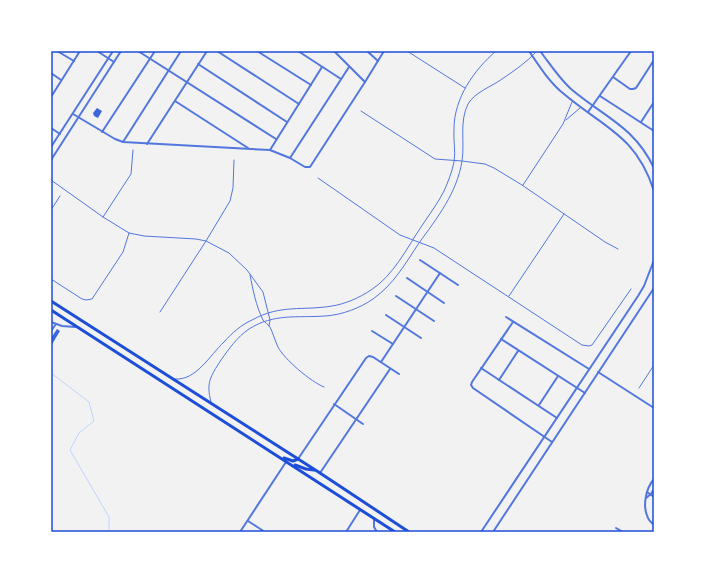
<svg xmlns="http://www.w3.org/2000/svg" width="705" height="583" viewBox="0 0 705 583" font-family="Karla,sans-serif">
<style>
.lines{fill:none;stroke-linecap:round;stroke-linejoin:round}
.stream{stroke:#bfd3fe;stroke-width:1}
.building{fill:#3d67dc}
.service{stroke:#5277de;stroke-width:1}
.minor{stroke:#5277de;stroke-width:2}
.tertiary{stroke:#5277de;stroke-width:2}
.primary{stroke:#1d4ed8;stroke-width:3}
.neatline{fill:none;stroke:#1d4ed8;stroke-width:1.5}
</style>
<rect width="100%" height="100%" fill="#f2f2f2"/>
<g class="lines">
<polyline class="stream" points="51,373 89,402 94,421 79,433 70,450 109,517 109,532"/>
</g>
<g class="building">
<polygon points="97,108 102,111 98,118 94,116 93,113"/>
<polygon points="57,329 60,331 51,346 51,338"/>
</g>
<g class="lines">
<g class="service">
<polyline points="407,51 465,88"/>
<polyline points="361,111 435,159 462,161 485,164 494,168 522,185 605,242 618,249"/>
<polyline points="566,120 580,108"/>
<polyline points="318,178 400,235 434,248 582,345 589,346 592,345 631,289"/>
<polyline points="51,180 103,217 129,233 144,236 196,239 206,241 229,253 247,270 263,292 270,320 269,326"/>
<polyline points="523,185 563,124 572,102"/>
<polyline points="51,210 60,196"/>
<polyline points="103,217 131,174 133,150"/>
<path d="M 250,275 C 253,290 256,306 263,320 C 265,323 268,324 270,327 C 273,333 275,341 278,347 C 284,359 311,382 324,387"/>
<polyline points="51,279 82,299 86,300 92,299 123,252 129,233"/>
<polyline points="509,296 564,214"/>
<polyline points="160,312 206,241 230,201 233,188 234,160"/>
<path d="M 175,379 C 196,381 210,355 224,342 C 232,333 241,325 252,320 C 281,304 302,311 332,306 C 345,304 359,298 371,290 C 393,276 407,248 421,227 C 429,215 438,203 444,191 C 448,182 452,172 454,162 C 456,151 453,140 454,129 C 454,98 474,70 496,51"/>
<polyline points="639,388 654,365"/>
<path d="M 211,402 C 206,383 210,377 221,360 C 229,349 237,337 249,329 C 274,313 298,318 325,316 C 342,315 360,308 373,299 C 394,284 405,264 419,243 C 437,218 457,193 462,161 C 465,142 459,122 468,104 C 475,92 491,87 502,79 C 514,71 527,62 537,51"/>
</g>
<g class="minor">
<polyline points="57,51 74,61"/>
<polyline points="97,51 114,62"/>
<polyline points="138,51 276,139"/>
<polyline points="217,51 299,104"/>
<polyline points="257,51 311,85"/>
<polyline points="298,51 341,79"/>
<polyline points="334,51 365,82"/>
<polyline points="367,51 378,61"/>
<polyline points="198,64 287,122"/>
<polyline points="51,73 61,80"/>
<polyline points="613,77 630,89 633,89 636,88 654,60"/>
<polyline points="600,96 654,131"/>
<polyline points="51,97 80,51"/>
<polyline points="175,101 248,148"/>
<polyline points="588,112 631,51"/>
<polyline points="73,114 115,139 123,142 270,150 290,158 305,167 310,167 365,82 384,51"/>
<polyline points="641,122 654,102"/>
<polyline points="51,128 60,134"/>
<polyline points="102,132 155,51"/>
<polyline points="123,142 181,51"/>
<polyline points="147,144 207,51"/>
<polyline points="270,150 322,67"/>
<polyline points="290,158 349,67"/>
<polyline points="420,260 458,285"/>
<polyline points="407,278 444,303"/>
<polyline points="396,296 434,321"/>
<polyline points="386,315 421,338"/>
<polyline points="506,317 589,369"/>
<polyline points="51,322 62,326 75,327"/>
<polyline points="513,322 472,382 471,385 473,388 552,442"/>
<polyline points="51,331 56,324"/>
<polyline points="372,331 393,344"/>
<polyline points="501,339 585,393"/>
<polyline points="381,362 440,273"/>
<polyline points="481,368 557,418"/>
<polyline points="598,372 654,408"/>
<polyline points="499,380 518,351"/>
<polyline points="334,404 363,424"/>
<polyline points="539,405 558,376"/>
<polyline points="298,459 366,358 369,356 373,357 399,374"/>
<polyline points="320,473 390,369"/>
<path d="M 654,479 C 646,488 642,506 648,518 C 649,521 652,523 654,525"/>
<polyline points="647,492 654,497"/>
<polyline points="646,498 651,494 654,489"/>
<polyline points="374,518 374,527 377,532"/>
<polyline points="248,521 265,532"/>
<polyline points="616,528 623,532"/>
<polyline points="240,532 286,462"/>
<polyline points="346,532 360,510"/>
<polyline points="652,532 654,530"/>
</g>
<g class="tertiary">
<path d="M 529,51 C 539,66 550,83 564,94 C 604,128 636,135 654,191"/>
<path d="M 540,51 C 550,64 559,78 571,89 C 604,117 634,126 654,168"/>
<polyline points="51,147 113,51"/>
<polyline points="51,160 121,51"/>
<polyline points="481,532 638,296 644,286 654,260"/>
<polyline points="493,532 654,288"/>
</g>
<g class="primary">
<polyline points="51,301 320,473 409,532"/>
<polyline points="51,310 395,532"/>
<polyline points="284,458 293,461 298,459"/>
<polyline points="295,465 306,469 314,470"/>
</g>
</g>
<rect width="705" height="583" fill="none" stroke="#ffffff" stroke-width="104"/>
<rect x="52" y="52" width="601" height="479" class="neatline"/>
</svg>
